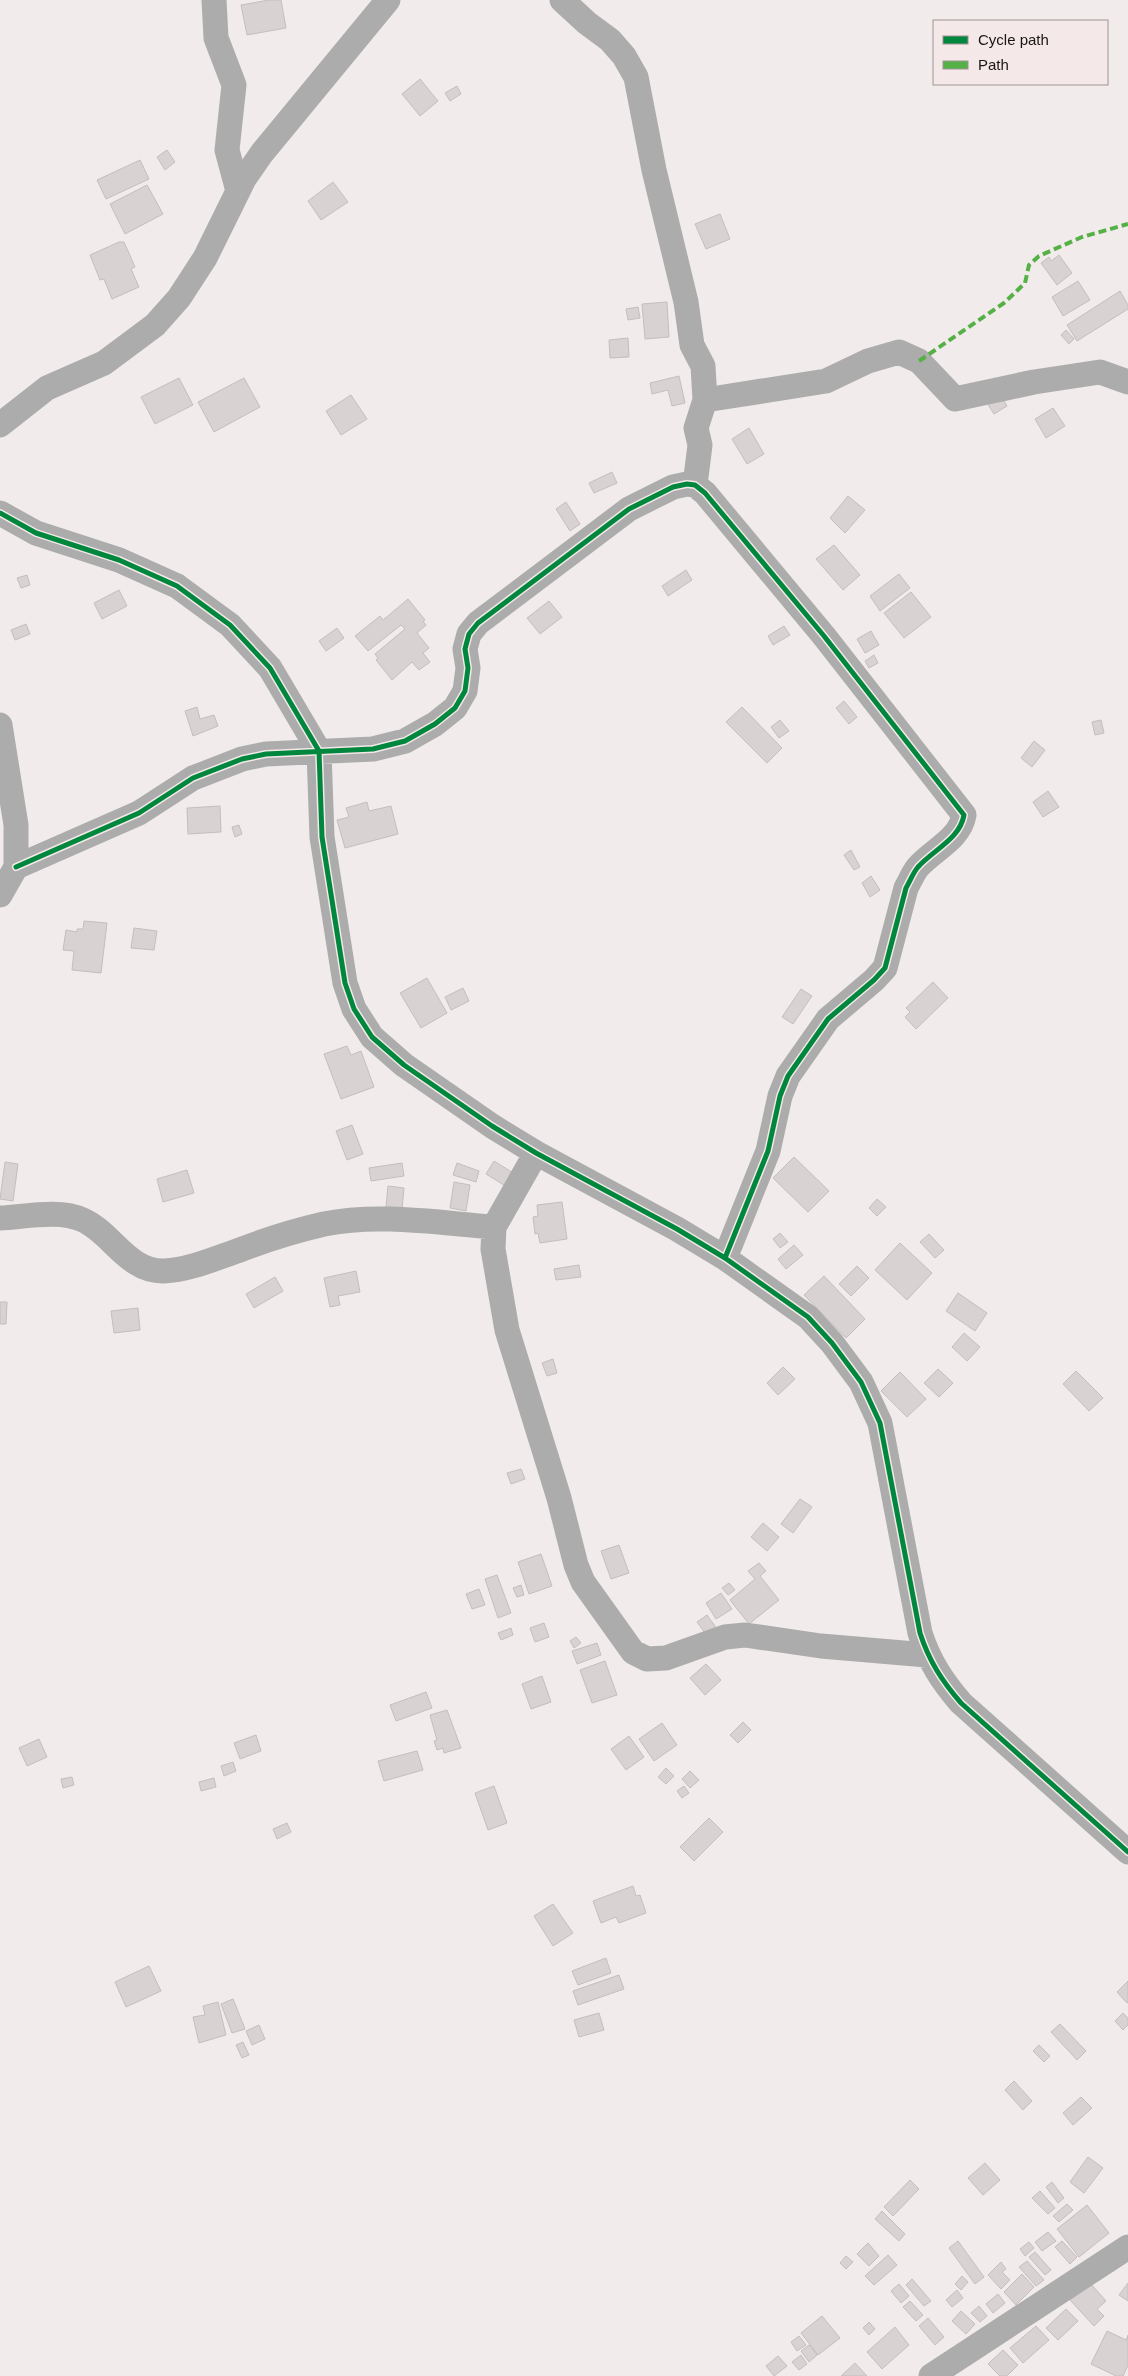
<svg xmlns="http://www.w3.org/2000/svg" width="1128" height="2376" font-family="Arial,sans-serif">
<style>
.building{fill:#d8d2d2;stroke:#c4bebf}
.lines{fill:none;stroke-linecap:round;stroke-linejoin:round}
.minor{stroke:#acacac;stroke-width:25}
.quiet{stroke:#55b145;stroke-width:4;stroke-dasharray:8 4;stroke-linecap:butt}
.cycleway-casing{stroke:#f5e8e8;stroke-width:8}
.cycleway{stroke:#00873e;stroke-width:5}
</style>
<rect width="100%" height="100%" fill="#f2ebeb"/>
<path class="building" d="M269 0H281L286 28 247 35 241 5Z
M420 79 438 101 420 116 402 94Z
M457 86 461 94 450 101 445 93Z
M167 150 175 162 165 170 157 157Z
M140 160 149 179 106 199 97 180Z
M333 182 348 202 321 220 308 201Z
M147 185 163 214 125 234 110 204Z
M720 214 730 239 706 249 695 224Z
M119 242H124L135 267 131 269 139 287 112 299 104 279 100 280 90 255Z
M1059 255 1072 273 1057 285 1041 263 1049 257 1051 261Z
M1078 281 1090 300 1063 316 1052 297Z
M1120 291 1128 305V309L1077 341 1067 325Z
M667 302 669 337 645 339 642 304Z
M638 307 640 318 628 320 626 309Z
M1066 330 1074 339 1069 344 1061 335Z
M628 338 629 357 610 358 609 340Z
M679 376 685 403 672 406 668 390 652 394 650 383Z
M179 378 193 405 155 424 141 397Z
M244 378 260 407 214 432 198 402Z
M351 395 367 419 341 435 326 411Z
M1001 395 1007 406 994 414 987 403Z
M1053 408 1065 426 1046 438 1035 419Z
M749 428 764 454 747 464 732 439Z
M612 472 617 483 594 493 589 483Z
M848 496 865 510 845 533 830 518Z
M566 502 580 524 570 531 556 509Z
M834 545 860 575 843 590 816 559Z
M686 570 692 580 668 596 662 586Z
M899 574 910 588 880 611 870 596Z
M27 575 30 585 21 588 17 578Z
M119 590 127 606 102 619 94 603Z
M911 592 931 617 904 638 884 613Z
M408 599 425 620 423 621 426 625 417 633 429 648 423 653 430 662 419 670 412 662 392 680 376 660 378 658 375 654 405 629 401 625 368 651 355 636 380 616 383 620Z
M549 601 562 617 540 634 527 618Z
M26 624 30 634 15 640 11 630Z
M784 626 790 635 773 645 768 636Z
M337 628 344 638 326 651 319 641Z
M871 631 879 645 865 653 857 639Z
M874 655 878 663 869 668 865 661Z
M844 701 857 717 849 724 836 708Z
M197 707 200 719 214 715 218 726 193 736 185 711Z
M742 707 782 748 767 763 726 722Z
M780 720 789 731 779 738 771 727Z
M1101 720 1104 733 1095 735 1092 722Z
M1034 741 1045 750 1032 767 1021 758Z
M1048 791 1059 807 1043 817 1033 802Z
M367 802 369 811 391 806 398 834 345 848 337 820 349 817 346 808Z
M220 806 221 832 188 834 187 808Z
M239 825 242 834 235 837 232 827Z
M851 850 860 867 854 870 844 855Z
M871 876 880 890 870 897 862 883Z
M84 921 107 923 101 973 72 970 74 951 63 950 66 930 77 932V929H83Z
M134 928 157 931 154 950 131 948Z
M427 978 447 1013 421 1028 400 993Z
M933 982 948 998 916 1029 905 1017 910 1012 906 1008Z
M463 988 469 1001 451 1010 445 997Z
M801 989 812 996 793 1024 782 1017Z
M347 1046 351 1055 361 1051 374 1087 341 1099 324 1054Z
M352 1125 363 1154 347 1160 336 1131Z
M794 1157 829 1191 808 1212 773 1178Z
M494 1161 515 1174 507 1187 486 1174Z
M5 1162 18 1164 13 1201 0 1199Z
M402 1163 404 1176 371 1181 369 1168Z
M457 1163 479 1171 476 1182 453 1175Z
M187 1170 194 1193 163 1202 157 1179Z
M454 1182 470 1185 466 1211 450 1208Z
M388 1186 404 1188 402 1209 386 1207Z
M877 1199 886 1207 877 1216 869 1208Z
M562 1202 567 1239 540 1243 538 1233 535 1234 533 1217 538 1216 537 1205Z
M780 1233 788 1242 780 1248 773 1239Z
M929 1234 944 1250 935 1258 920 1242Z
M900 1243 932 1273 907 1300 875 1270Z
M794 1245 803 1255 786 1269 778 1259Z
M579 1265 581 1277 556 1280 554 1269Z
M857 1266 869 1278 851 1296 839 1284Z
M356 1271 360 1292 338 1296 340 1305 330 1307 324 1278Z
M824 1276 865 1319 846 1338 804 1295Z
M275 1277 283 1291 254 1308 246 1294Z
M958 1293 987 1313 975 1331 946 1311Z
M0 1302H7L6 1324H0Z
M138 1308 140 1330 114 1333 111 1311Z
M964 1333 980 1347 967 1361 952 1347Z
M553 1359 557 1373 547 1376 542 1363Z
M783 1367 795 1379 778 1395 767 1383Z
M938 1369 953 1383 939 1397 924 1383Z
M1076 1371 1103 1398 1089 1411 1063 1384Z
M900 1372 926 1399 907 1417 881 1391Z
M521 1469 525 1479 511 1484 507 1473Z
M800 1499 812 1507 793 1533 781 1524Z
M763 1523 779 1537 767 1551 751 1537Z
M619 1545 629 1573 611 1579 601 1551Z
M541 1554 552 1586 529 1594 518 1562Z
M759 1563 766 1571 760 1576 779 1600 749 1624 730 1600 755 1579 748 1571Z
M497 1575 511 1613 498 1618 485 1579Z
M729 1583 735 1590 728 1595 722 1588Z
M521 1585 524 1595 517 1597 513 1588Z
M479 1589 485 1605 472 1609 466 1594Z
M721 1593 732 1609 716 1619 706 1603Z
M707 1615 720 1633 710 1640 697 1622Z
M544 1623 549 1637 535 1642 530 1628Z
M511 1628 513 1635 501 1640 498 1633Z
M576 1637 581 1643 574 1648 570 1641Z
M597 1643 601 1655 577 1664 572 1651Z
M605 1661 617 1695 592 1703 580 1670Z
M706 1664 721 1680 705 1695 690 1678Z
M542 1676 551 1702 531 1709 522 1684Z
M426 1692 432 1708 396 1721 390 1705Z
M447 1710 461 1748 444 1753 443 1748 437 1750 434 1741 437 1740 430 1715Z
M743 1722 751 1730 738 1743 730 1735Z
M662 1723 677 1745 654 1761 639 1739Z
M256 1735 261 1751 240 1759 234 1743Z
M629 1736 644 1757 626 1770 611 1749Z
M39 1739 47 1757 27 1766 19 1748Z
M417 1751 423 1770 384 1781 378 1761Z
M233 1762 236 1771 224 1776 221 1766Z
M666 1768 674 1776 666 1784 658 1777Z
M690 1771 699 1780 690 1788 682 1779Z
M72 1777 74 1785 63 1788 61 1779Z
M214 1778 216 1787 201 1791 199 1782Z
M494 1786 507 1823 488 1830 475 1793Z
M684 1786 689 1793 682 1798 677 1791Z
M709 1818 723 1832 694 1861 680 1847Z
M287 1823 291 1832 277 1839 273 1829Z
M633 1886 636 1896 640 1895 646 1913 619 1923 616 1917 601 1923 593 1901Z
M553 1904 573 1933 553 1946 534 1916Z
M606 1958 611 1973 578 1985 572 1971Z
M149 1966 161 1991 126 2007 115 1982Z
M619 1975 624 1989 578 2005 573 1991Z
M1128 1981V2002L1127 2003 1117 1992Z
M233 1999 245 2029 232 2033 221 2004Z
M218 2002 226 2035 199 2043 193 2017 205 2015 203 2006Z
M599 2013 604 2030 579 2037 574 2020Z
M1123 2013 1128 2018V2025L1123 2030 1115 2021Z
M1060 2024 1086 2051 1077 2060 1051 2032Z
M259 2025 265 2039 252 2045 246 2031Z
M243 2042 249 2055 242 2058 236 2045Z
M1039 2045 1050 2056 1044 2062 1033 2051Z
M1014 2081 1032 2101 1023 2110 1005 2090Z
M1081 2097 1092 2108 1073 2125 1063 2113Z
M1088 2157 1103 2168 1084 2193 1070 2182Z
M985 2163 1000 2180 983 2195 968 2178Z
M910 2180 919 2189 893 2216 884 2207Z
M1052 2182 1064 2198 1058 2203 1046 2187Z
M1040 2191 1055 2208 1048 2214 1032 2198Z
M1067 2204 1073 2210 1059 2222 1053 2216Z
M1087 2205 1109 2233 1079 2257 1057 2229Z
M882 2211 905 2234 899 2241 875 2219Z
M1048 2232 1056 2241 1042 2251 1035 2242Z
M958 2241 984 2277 975 2284 949 2248Z
M1062 2241 1077 2257 1070 2264 1055 2247Z
M1029 2242 1034 2248 1025 2256 1020 2249Z
M868 2243 879 2256 869 2266 857 2254Z
M1035 2252 1051 2270 1045 2275 1029 2257Z
M888 2255 897 2265 874 2285 865 2276Z
M846 2256 853 2262 846 2269 840 2263Z
M1027 2261 1044 2280 1036 2286 1019 2267Z
M1001 2262 1006 2269 1002 2272 1010 2280 1001 2289 988 2275Z
M1022 2274 1034 2287 1016 2305 1004 2292Z
M962 2276 968 2282 961 2290 955 2284Z
M912 2279 931 2301 924 2306 906 2285Z
M1128 2283V2301L1119 2295Z
M899 2284 909 2296 901 2303 891 2291Z
M1091 2284 1106 2301 1097 2309 1104 2316 1094 2326 1070 2300Z
M957 2290 963 2298 952 2307 946 2300Z
M998 2294 1005 2303 993 2313 986 2304Z
M910 2301 923 2315 916 2321 903 2307Z
M979 2306 987 2316 980 2322 971 2313Z
M1066 2309 1078 2321 1058 2340 1046 2328Z
M961 2311 975 2324 966 2334 952 2321Z
M822 2316 840 2338 818 2355 801 2333Z
M928 2318 944 2337 935 2345 919 2326Z
M869 2322 875 2329 869 2335 863 2328Z
M1036 2326 1049 2340 1023 2363 1010 2348Z
M895 2327 909 2345 882 2369 867 2352Z
M1107 2331 1126 2340 1128 2335V2365L1123 2376H1116L1091 2364Z
M799 2336 806 2345 797 2351 791 2342Z
M809 2345 817 2355 809 2362 801 2351Z
M1003 2350 1018 2365 1007 2376H1000L988 2364Z
M801 2355 807 2364 799 2370 792 2362Z
M778 2356 787 2366 774 2376 766 2366Z
M855 2363 867 2376H841Z"/>
<g class="lines">
<path class="minor" d="M214 0 216 38 234 85 227 150 238 191
M562 0 587 23 610 40 624 56 636 77 654 170 686 302 692 345 703 366 705 400 696 428 700 445 695 485
M705 400 826 381 868 361 899 352 919 361 955 399 1034 382 1100 372 1128 382
M0 425 47 388 104 363 155 325 179 298 205 258 244 179 262 153 388 0
M0 513 36 533 119 560 177 586 230 625 270 668 319 751 322 837 345 983 354 1009 372 1037 404 1065 492 1126 536 1153 677 1229 725 1258 808 1317 832 1343 861 1382 880 1423 920 1633C929 1661 942 1681 961 1703L1128 1852
M0 725 16 825V867L0 895
M16 867 139 813 193 778 242 759 266 754 373 749 405 741 435 724 455 708 465 691 468 668 465 649 469 634 478 623 629 509 673 487 687 484 695 485 705 493 824 636 964 815C960 839 933 850 918 867 913 873 910 881 906 888L885 968 874 980 828 1019 788 1076 780 1096 768 1151 725 1258
M536 1153 494 1227 493 1249 507 1330 559 1498 576 1565 583 1582 633 1652 647 1659 666 1658 725 1637 745 1635 821 1646 927 1655
M0 1218C25 1217 59 1209 83 1220 112 1233 128 1272 164 1271 188 1270 214 1259 237 1251 265 1240 294 1231 324 1224 379 1213 438 1223 494 1227
M931 2376 1128 2247"/>
<path class="quiet" d="M919 361 1004 303 1025 283 1029 265 1039 256 1082 237 1128 224"/>
<defs>
<path id="cycleway" d="M0 513 36 533 119 560 177 586 230 625 270 668 319 751 322 837 345 983 354 1009 372 1037 404 1065 492 1126 536 1153 677 1229 725 1258 808 1317 832 1343 861 1382 880 1423 920 1633C929 1661 942 1681 961 1703L1128 1852
M16 867 139 813 193 778 242 759 266 754 373 749 405 741 435 724 455 708 465 691 468 668 465 649 469 634 478 623 629 509 673 487 687 484 695 485 705 493 824 636 964 815C960 839 933 850 918 867 913 873 910 881 906 888L885 968 874 980 828 1019 788 1076 780 1096 768 1151 725 1258"/>
</defs>
<use href="#cycleway" class="cycleway-casing"/>
<use href="#cycleway" class="cycleway"/>
</g>
<rect x="933" y="20" width="175" height="65" fill="#f5e8e8" stroke="#9d9494"/>
<rect x="943" y="36" width="25" height="8" fill="#00873e" stroke="#9d9494"/>
<text x="978" y="45" font-size="15" fill="#1a1616">Cycle path</text>
<rect x="943" y="61" width="25" height="8" fill="#55b145" stroke="#9d9494"/>
<text x="978" y="70" font-size="15" fill="#1a1616">Path</text>
</svg>
